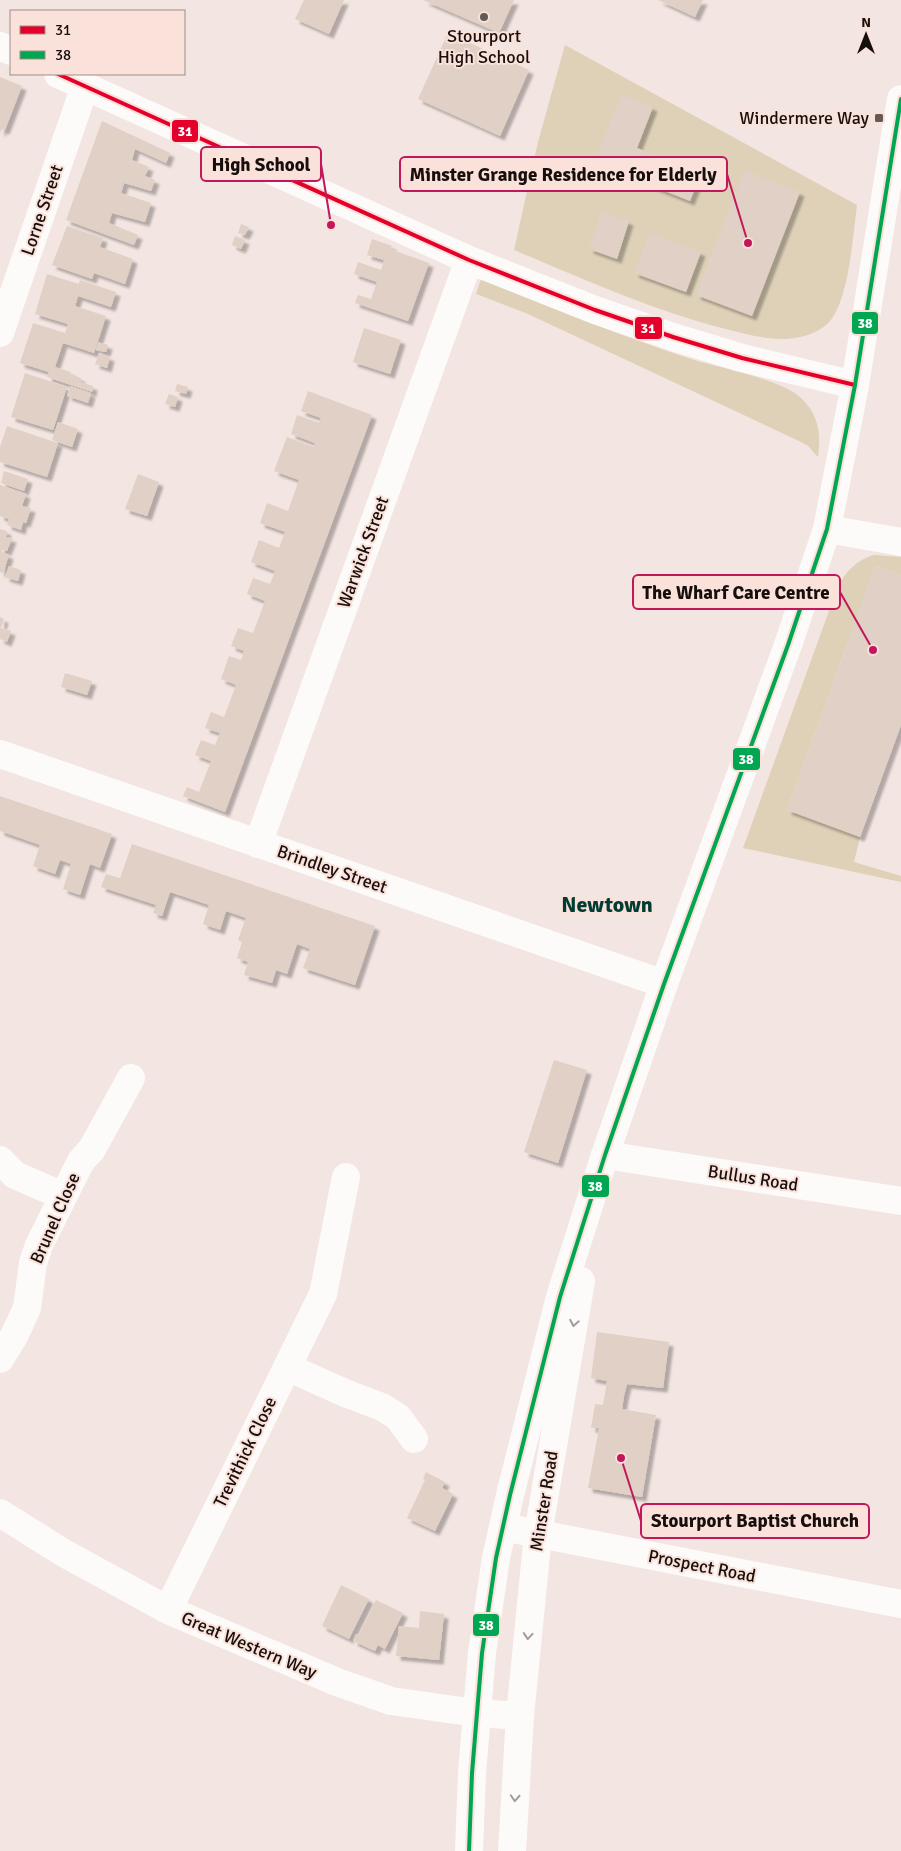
<svg xmlns="http://www.w3.org/2000/svg" width="901" height="1851" font-family="Signika,sans-serif">
<style>
.green{fill:#ded1b8}
.building{fill:#e0d0c5;filter:url(#shadow)}
.lines{fill:none;stroke-linecap:round;stroke-linejoin:round}
.minor{stroke:#fdfbfa;stroke-width:28}
.major{stroke:#fdfbfa;stroke-width:28}
.bus-1-casing{stroke:#fae1da;stroke-width:8}
.bus-2-casing{stroke:#fae1da;stroke-width:8}
.bus-1{stroke:#e4002b;stroke-width:4}
.bus-2{stroke:#00a651;stroke-width:4}
.oneway{stroke:#a19d9b}
.poi-dot{fill:#645a57;stroke:#fae1da;stroke-width:2}
.labels{text-anchor:middle;dominant-baseline:central;stroke-width:4;stroke-linejoin:round;paint-order:stroke}
.poi-label{font-size:18px;fill:#170f0d;stroke:#fae1da}
.street-label{font-size:18px;fill:#170f0d;stroke:#fae1da}
.district-label{font-size:22px;font-weight:bold;fill:#003c33;stroke:#fae1da}
.leader{fill:none;stroke:#c2185b;stroke-width:2}
.callout-dot{fill:#c2185b;stroke:#fae1da;stroke-width:2}
.callout{fill:#fae1da;stroke:#c2185b;stroke-width:2}
.callout-label{font-size:19px;text-anchor:middle;font-weight:bold;fill:#170f0d}
.line-badge{stroke:#fae1da;stroke-width:2}
.badge-label{font-size:14px;text-anchor:middle;font-weight:bold;fill:#fff}
</style>
<defs>
<filter id="shadow"><feDropShadow dx="4.5" dy="4.5" stdDeviation="1" flood-color="#0004"/></filter>
</defs>
<rect width="100%" height="100%" fill="#f3e5e1"/>
<path class="green" d="M565 45 857 205C853 235 849 299 830 321 819 334 798 339 782 339 762 339 742 333 722 328 652 310 581 278 514 250L538 142Z
M481 279C551 307 620 336 691 359 719 368 781 379 801 398 819 414 821 435 818 457L808 446 799 441 528 314 476 294Z
M874 555 901 557V575L876 566 787 810 860 837 854 862 901 876V882L743 848 838 586C847 570 857 560 874 555Z"/>
<path class="building" d="M304 0H344L329 34 295 19Z
M423 0H514L499 33Z
M658 0H703L695 17Z
M448 33 529 70 500 136 418 99Z
M0 77 22 86 5 130 2 129 0 133Z
M621 94 653 107 637 148 701 173 690 201 594 163Z
M102 121 170 153 166 163 135 149 132 160 149 167 145 176 155 180 151 191 124 183 121 193 151 203 145 222 112 213 109 223 138 235 134 245 66 220Z
M744 170 800 192 752 316 696 295Z
M601 212 629 221 617 259 589 249Z
M241 224 249 227 245 235 238 233Z
M67 226 103 238 100 247 133 259 125 284 94 273 92 279 52 265Z
M649 233 701 252 686 292 634 273Z
M235 236 245 240 241 249 232 245Z
M372 239 392 246 390 249 429 263 408 321 355 303 358 295 371 299 377 282 354 274 358 262 381 270 384 260 367 255Z
M47 274 79 284 80 280 116 292 111 307 78 296 75 306 106 316 98 341 94 353 63 343 55 367 71 372 70 374 81 378 80 382 93 386 92 392 47 377 49 372 20 363 33 323 65 333 68 324 35 314Z
M364 328 401 340 390 374 353 362Z
M98 342 108 345 106 352 96 350Z
M99 353 110 357 107 368 95 364Z
M25 373 67 387 53 430 11 417Z
M177 384 188 387 186 394 175 391Z
M70 386 91 393 88 403 67 396Z
M308 391 372 415 225 812 183 796 187 787 199 792 211 761 195 755 201 740 215 745 220 733 205 728 211 712 224 717 236 685 221 679 229 656 241 660 244 651 231 646 238 628 253 633 265 601 247 594 253 578 270 584 275 571 251 562 259 540 279 548 285 532 260 523 267 503 288 511 299 480 274 471 287 437 314 447 315 443 291 434 297 415 319 423 321 418 301 411Z
M169 394 178 397 175 407 165 404Z
M58 422 78 429 72 447 52 440Z
M7 426 58 443 47 477 0 462V447Z
M4 471 28 479 24 491 1 483Z
M138 474 159 482 147 516 125 509Z
M0 485 26 494 22 506 31 508 26 523 23 522 21 530 7 525 9 519 0 516Z
M0 529 7 531 6 537 12 538 7 551 2 550V552L9 555 3 573 0 572Z
M9 566 21 570 18 581 5 577Z
M876 566 901 575V725L860 837 787 810Z
M0 617 4 619 1 628 11 631 7 642 0 639Z
M65 673 92 681 87 695 61 687Z
M0 796 112 834 100 868 90 864 80 895 63 889 71 864 60 860 55 874 33 866 40 845 0 831Z
M132 844 375 926 355 985 303 968 310 949 297 944 287 974 276 970 272 983 244 975 248 962 237 958 242 942 238 940 246 918 226 911 220 930 203 924 209 905 170 892 162 916 153 913 156 905 101 887 106 874 120 878Z
M554 1060 587 1070 558 1163 524 1152Z
M597 1332 669 1342 663 1388 627 1384 624 1396 622 1409 656 1415 642 1497 588 1488 599 1428H591L595 1404 603 1405 607 1381 591 1378Z
M426 1472 445 1482 442 1488 453 1494 435 1531 407 1518 425 1480 423 1479Z
M341 1585 369 1599 349 1639 322 1626Z
M376 1600 403 1613 385 1649 378 1645 375 1651 353 1641 356 1634 359 1635Z
M420 1611 444 1614 439 1660 396 1656 399 1626 419 1628Z"/>
<g class="lines">
<path class="minor" d="M0 46 11 51
M58 74 469 260 595 310 673 337 742 358 855 385
M0 333 85 86
M827 529 901 542
M0 754 664 984
M258 844 469 260
M605 1155 901 1201
M0 1160 15 1175 63 1196
M0 1359 14 1336 27 1308 33 1263 39 1245 81 1161 92 1149 131 1078
M287 1367 345 1393 382 1407 398 1417 414 1439
M0 1513 62 1552 168 1610 337 1682 391 1701 476 1713 520 1716
M503 1527 901 1604
M168 1610 323 1294 346 1177"/>
<path class="major" d="M469 1851 472 1773 482 1653 496 1558 510 1495 560 1297 605 1155 664 984 788 645 827 529 855 385 901 99
M512 1851 520 1716 538 1534 581 1281"/>
<defs>
<path id="bus-1" d="M58 74 469 260 595 310 673 337 742 358 855 385"/>
<path id="bus-2" d="M469 1851 472 1773 482 1653 496 1558 510 1495 560 1297 605 1155 664 984 788 645 827 529 855 385 901 99"/>
</defs>
<use href="#bus-1" class="bus-1-casing"/>
<use href="#bus-2" class="bus-2-casing"/>
<use href="#bus-1" class="bus-1"/>
<use href="#bus-2" class="bus-2"/>
</g>
<defs><path id="oneway-chevron" d="M-2-3.5L2.5 0L-2 3.5" fill="none" stroke-width="1.6" stroke-linecap="round" stroke-linejoin="round" transform="scale(1.25)"/></defs>
<g class="oneway">
<use href="#oneway-chevron" transform="translate(574 1323) rotate(100)"/>
<use href="#oneway-chevron" transform="translate(528 1636) rotate(95)"/>
<use href="#oneway-chevron" transform="translate(515 1798) rotate(93)"/>
</g>
<g class="poi-dot">
<circle cx="484" cy="17" r="5"/>
<rect x="874" y="113" width="10" height="10" rx="2.5"/>
</g>
<g class="labels">
<g class="poi-label">
<text x="484" y="36">Stourport<tspan x="484" dy="21">High School</tspan></text>
<text x="869" y="118" text-anchor="end">Windermere Way</text>
</g>
<g class="street-label">
<text transform="translate(42 210) rotate(-71)">Lorne Street</text>
<text transform="translate(363 552) rotate(-70)">Warwick Street</text>
<text transform="translate(332 869) rotate(19)">Brindley Street</text>
<text transform="translate(753 1178) rotate(9)">Bullus Road</text>
<text transform="translate(55 1218) rotate(-66)">Brunel Close</text>
<text transform="translate(245 1452) rotate(-64)">Trevithick Close</text>
<text transform="translate(544 1501) rotate(-81)">Minster Road</text>
<text transform="translate(702 1566) rotate(11)">Prospect Road</text>
<text transform="translate(249 1645) rotate(23)">Great Western Way</text>
</g>
<g class="district-label">
<text x="607" y="904">Newtown</text>
</g>
</g>
<path class="leader" d="M331 225L321 164M748 243L727 174M873 650L840 592M621 1458L641 1521"/>
<g class="callout-dot">
<circle cx="331" cy="225" r="5"/>
<circle cx="748" cy="243" r="5"/>
<circle cx="873" cy="650" r="5"/>
<circle cx="621" cy="1458" r="5"/>
</g>
<g class="callout">
<rect x="201" y="147" width="120" height="34" rx="5"/>
<rect x="400" y="157" width="327" height="34" rx="5"/>
<rect x="633" y="575" width="207" height="34" rx="5"/>
<rect x="641" y="1504" width="228" height="34" rx="5"/>
</g>
<g class="callout-label">
<text x="261" y="171">High School</text>
<text x="563" y="181">Minster Grange Residence for Elderly</text>
<text x="736" y="599">The Wharf Care Centre</text>
<text x="755" y="1527">Stourport Baptist Church</text>
</g>
<g class="line-badge">
<rect x="171" y="119" width="28" height="24" rx="5" fill="#e4002b"/>
<rect x="851" y="311" width="28" height="24" rx="5" fill="#00a651"/>
<rect x="634" y="316" width="29" height="24" rx="5" fill="#e4002b"/>
<rect x="732" y="747" width="29" height="24" rx="5" fill="#00a651"/>
<rect x="581" y="1174" width="29" height="24" rx="5" fill="#00a651"/>
<rect x="472" y="1613" width="28" height="24" rx="5" fill="#00a651"/>
</g>
<g class="badge-label">
<text x="185" y="136">31</text>
<text x="865" y="328">38</text>
<text x="648" y="333">31</text>
<text x="746" y="764">38</text>
<text x="595" y="1191">38</text>
<text x="486" y="1630">38</text>
</g>
<rect x="10" y="10" width="175" height="65" fill="#fae1da" stroke="#9f8d88"/>
<rect x="20" y="26" width="25" height="8" fill="#e4002b" stroke="#9f8d88"/>
<text x="55" y="35" font-size="15" fill="#170f0d">31</text>
<rect x="20" y="51" width="25" height="8" fill="#00a651" stroke="#9f8d88"/>
<text x="55" y="60" font-size="15" fill="#170f0d">38</text>
<g transform="translate(866 35)" stroke="#fae1da" stroke-width="4" paint-order="stroke">
<path d="M0-4L9 19L0 12L-9 19Z" fill="#170f0d"/>
<text y="-8" font-size="14" font-weight="bold" text-anchor="middle" fill="#170f0d">N</text>
</g>
</svg>
